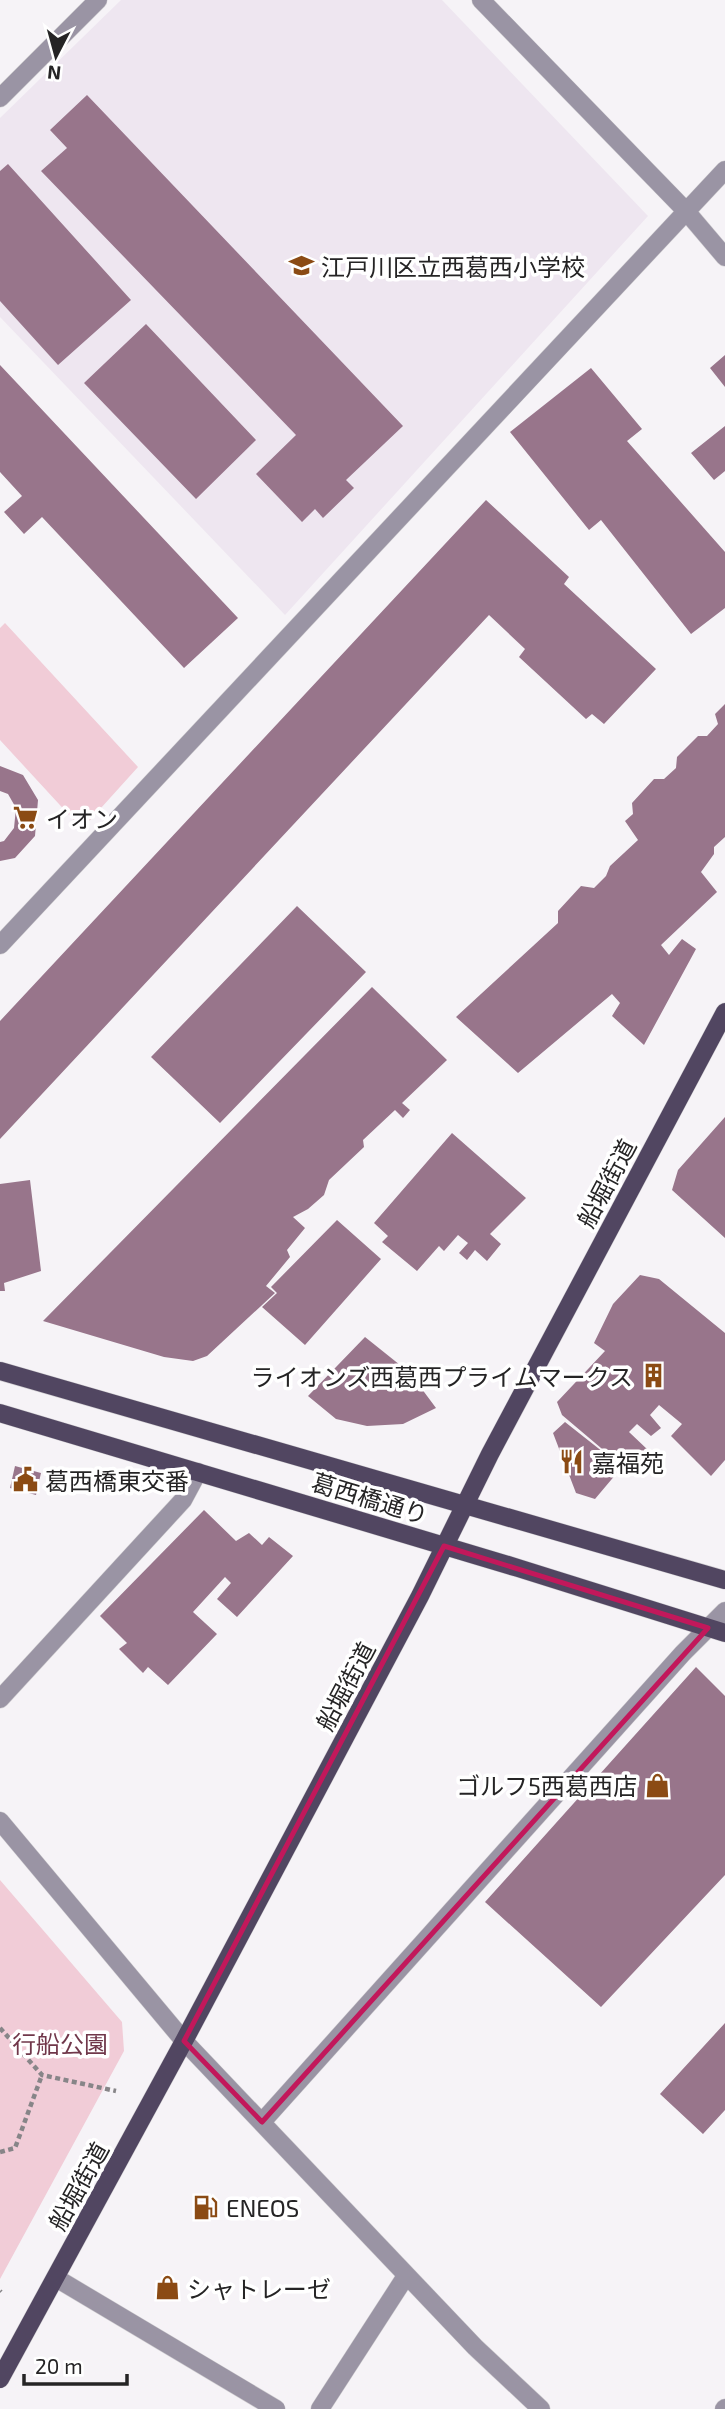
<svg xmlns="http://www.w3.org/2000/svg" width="725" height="2409" font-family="'Exo 2','Noto Sans JP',sans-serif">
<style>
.built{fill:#eee6f0}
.green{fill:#f1ccd7}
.building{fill:#98758b}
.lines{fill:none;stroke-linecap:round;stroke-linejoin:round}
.minor-casing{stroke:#d0ced1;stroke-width:19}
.major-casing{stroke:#d0ced1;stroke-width:19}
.path{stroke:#878588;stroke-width:4.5;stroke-dasharray:5 3.5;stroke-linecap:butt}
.minor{stroke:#9a94a4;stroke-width:18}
.major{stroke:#514661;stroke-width:18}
.marked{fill:none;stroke:#c2185b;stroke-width:5;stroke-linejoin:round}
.labels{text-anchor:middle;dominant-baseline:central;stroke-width:7;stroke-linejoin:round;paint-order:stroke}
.poi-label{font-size:24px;fill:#252425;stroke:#fff;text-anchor:start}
.street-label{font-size:24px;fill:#252425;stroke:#fff}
.park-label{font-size:24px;fill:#70374a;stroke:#fff}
</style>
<rect width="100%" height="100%" fill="#f6f3f7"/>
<path class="built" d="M121 0H442L648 216 285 615 0 317V118Z"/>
<path class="green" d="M5 623 138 767 82 829 0 740V628Z
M0 1880 122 2022 124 2051 0 2279Z"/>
<path class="building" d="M87 95 403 426 346 480 354 488 323 518 315 509 302 522 256 474 296 435 41 171 67 148 50 130Z
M8 164 131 300 58 365 0 301V171Z
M146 324 256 440 196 499 84 383Z
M725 355V387L710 368Z
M0 365 238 618 184 668 42 517 24 534 4 512 22 496 0 472Z
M591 368 642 429 627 441 725 552V608L691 634 601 520 589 530 510 432Z
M725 426V471L714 480 691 453Z
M486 500 569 577 564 584 656 669 604 724 592 714 586 719 519 657 525 649 489 615 0 1139V1021Z
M725 704V837L714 847V854L701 872 717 892 661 945 669 955 682 939 696 949 644 1045 612 1016 620 1003 612 994 518 1073 456 1017 558 923V911L581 886 594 888 606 876 610 866 638 840 625 821 633 814 632 803 654 779H664L676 768 677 757 698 736H707L718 724 715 714Z
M0 766 23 775 38 800 35 836 15 858 0 861V842L4 841 14 828 16 808 8 794 0 791Z
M297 906 366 972 220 1123 151 1057Z
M372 987 447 1060 402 1103 410 1110 403 1118 395 1110 363 1140 364 1147 329 1180 324 1195 308 1209 293 1217 305 1228 287 1250 290 1257 266 1286 275 1293 207 1356 193 1361 164 1357 43 1321Z
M725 1117V1238L672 1190 678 1170Z
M452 1133 526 1198 490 1234 501 1244 487 1261 475 1250 467 1260 459 1253 468 1243 458 1235 444 1251 439 1246 417 1271 382 1242 388 1236 374 1223Z
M30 1180 41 1271 4 1283 5 1291H0V1184Z
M337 1220 381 1259 305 1345 262 1307 277 1293 271 1287Z
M640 1275 659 1279 725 1333V1460L711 1476 671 1436 682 1424 659 1405 650 1415 661 1428 651 1436 637 1424 629 1432 648 1450 639 1463 621 1452 614 1459 562 1415 557 1402 605 1351 594 1343 613 1304Z
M365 1337 410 1373 436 1408 403 1424 367 1426 336 1419 308 1396Z
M565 1422 622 1467 595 1499 576 1493 553 1433Z
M15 1466 41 1473 36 1495 10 1488Z
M204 1510 236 1541 249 1533 262 1545 269 1537 293 1556 237 1617 217 1599 231 1583 225 1577 193 1612 217 1634 168 1685 148 1667 143 1673 119 1649 127 1643 100 1616Z
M696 1667 725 1696V1875L601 2007 485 1902Z
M725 2023V2110L703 2134 660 2094Z"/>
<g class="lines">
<defs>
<path id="minor" d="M481 0 686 211 725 257
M0 98 98 0
M0 945 725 170
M0 1699 183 1500 198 1472
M0 1821 184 2041 475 2347 541 2409
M262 2122 683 1653 725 1611
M56 2278 276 2409
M320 2409 406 2276
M724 2409 725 2408"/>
<path id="major" d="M0 1371 725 1580
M0 1413 518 1568 725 1633
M0 2379 184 2041 420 1596 490 1454 725 1012"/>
</defs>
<use href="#minor" class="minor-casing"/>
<use href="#major" class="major-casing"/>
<path class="path" d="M0 2028 42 2075 116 2091
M0 2152 15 2148 42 2075
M0 2291 1 2292"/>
<use href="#minor" class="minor"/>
<use href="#major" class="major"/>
</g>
<path class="marked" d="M444 1546 708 1628 262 2122 184 2041Z"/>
<defs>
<symbol id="school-bare" viewBox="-9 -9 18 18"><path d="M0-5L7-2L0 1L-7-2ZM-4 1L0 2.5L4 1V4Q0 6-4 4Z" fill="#8b4b14" stroke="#fff" stroke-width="2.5" paint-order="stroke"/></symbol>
<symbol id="supermarket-bare" viewBox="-9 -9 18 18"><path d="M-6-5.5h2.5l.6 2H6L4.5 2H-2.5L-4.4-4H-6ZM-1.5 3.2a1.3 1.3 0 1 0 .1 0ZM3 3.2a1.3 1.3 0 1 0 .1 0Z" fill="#8b4b14" stroke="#fff" stroke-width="2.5" paint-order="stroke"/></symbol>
<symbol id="building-bare" viewBox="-9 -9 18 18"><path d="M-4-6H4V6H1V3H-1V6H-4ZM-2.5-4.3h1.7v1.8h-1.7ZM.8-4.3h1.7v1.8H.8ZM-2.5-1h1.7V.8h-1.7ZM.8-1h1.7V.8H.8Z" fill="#8b4b14" stroke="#fff" stroke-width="2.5" paint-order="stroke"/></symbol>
<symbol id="restaurant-bare" viewBox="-9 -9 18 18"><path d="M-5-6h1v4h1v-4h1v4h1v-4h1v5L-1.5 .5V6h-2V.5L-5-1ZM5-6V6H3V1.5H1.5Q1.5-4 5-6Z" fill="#8b4b14" stroke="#fff" stroke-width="2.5" paint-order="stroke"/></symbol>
<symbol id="civic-bare" viewBox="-9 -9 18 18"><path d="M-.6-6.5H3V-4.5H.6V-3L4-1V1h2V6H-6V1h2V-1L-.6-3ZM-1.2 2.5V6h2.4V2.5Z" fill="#8b4b14" stroke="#fff" stroke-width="2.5" paint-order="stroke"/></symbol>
<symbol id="shop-bare" viewBox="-9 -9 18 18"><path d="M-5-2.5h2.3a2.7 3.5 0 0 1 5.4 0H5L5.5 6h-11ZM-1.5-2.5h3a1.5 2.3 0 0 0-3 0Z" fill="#8b4b14" stroke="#fff" stroke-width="2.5" paint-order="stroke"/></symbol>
<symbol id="fuel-bare" viewBox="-9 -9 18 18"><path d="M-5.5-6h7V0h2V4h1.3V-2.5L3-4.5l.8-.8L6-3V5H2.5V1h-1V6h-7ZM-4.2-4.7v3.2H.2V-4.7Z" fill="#8b4b14" stroke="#fff" stroke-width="2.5" paint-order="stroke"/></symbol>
</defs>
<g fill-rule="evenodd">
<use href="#school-bare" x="284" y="248" width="35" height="35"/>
<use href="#supermarket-bare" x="8" y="800" width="35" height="35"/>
<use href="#building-bare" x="636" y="1358" width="35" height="35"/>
<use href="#restaurant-bare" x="554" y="1444" width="35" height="35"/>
<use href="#civic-bare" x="8" y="1462" width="35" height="35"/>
<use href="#shop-bare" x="640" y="1768" width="35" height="35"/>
<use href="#fuel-bare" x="188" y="2190" width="35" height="35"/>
<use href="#shop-bare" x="150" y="2270" width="35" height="35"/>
</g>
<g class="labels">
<g class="poi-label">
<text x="321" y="266">江戸川区立西葛西小学校</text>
<text x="46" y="818">イオン</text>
<text x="633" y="1376" text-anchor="end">ライオンズ西葛西プライムマークス</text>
<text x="592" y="1462">嘉福苑</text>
<text x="45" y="1480">葛西橋東交番</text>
<text x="637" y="1785" text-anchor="end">ゴルフ5西葛西店</text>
<text x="226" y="2207">ENEOS</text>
<text x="187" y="2288">シャトレーゼ</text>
</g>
<g class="street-label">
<text transform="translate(606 1183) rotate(-62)">船堀街道</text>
<text transform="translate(370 1498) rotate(17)">葛西橋通り</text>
<text transform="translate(345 1686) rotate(-62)">船堀街道</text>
<text transform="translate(78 2186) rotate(-61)">船堀街道</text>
</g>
<g class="park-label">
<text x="60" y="2043">行船公園</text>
</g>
</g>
<g transform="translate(56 56) rotate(186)" stroke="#ffffff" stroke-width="5" paint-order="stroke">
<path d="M0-5L12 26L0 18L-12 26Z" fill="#252425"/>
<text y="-10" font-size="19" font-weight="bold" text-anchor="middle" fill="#252425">N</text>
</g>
<path d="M24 2374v10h103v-10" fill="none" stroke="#252425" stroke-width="3.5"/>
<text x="35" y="2374" font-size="21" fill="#252425" stroke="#ffffff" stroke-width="5" paint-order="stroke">20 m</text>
</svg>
